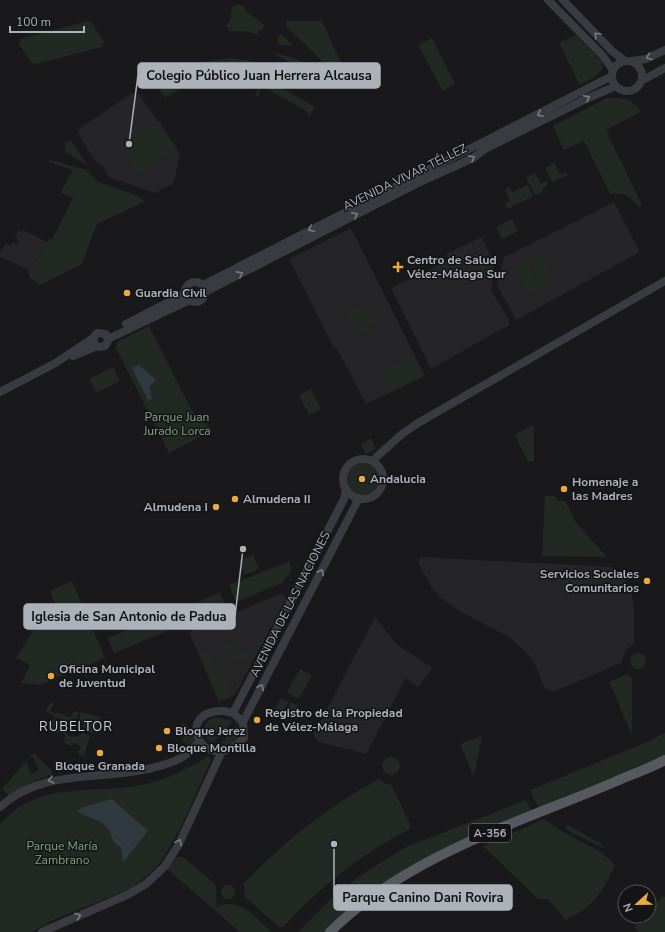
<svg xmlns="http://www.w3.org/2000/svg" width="665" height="932" font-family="'Nunito Sans',sans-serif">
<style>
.built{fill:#252528}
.green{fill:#212922}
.water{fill:#2f393f}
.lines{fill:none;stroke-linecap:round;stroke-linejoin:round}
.tertiary{stroke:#3a3b40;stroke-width:8}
.primary{stroke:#56595f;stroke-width:10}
.oneway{stroke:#797c83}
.poi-dot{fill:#eca841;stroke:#141416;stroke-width:1.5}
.labels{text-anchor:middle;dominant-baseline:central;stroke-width:3;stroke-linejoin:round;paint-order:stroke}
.shield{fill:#141416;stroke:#7e8289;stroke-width:1}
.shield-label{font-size:11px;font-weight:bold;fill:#acb1ba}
.street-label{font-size:12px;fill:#acb1ba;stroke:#141416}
.poi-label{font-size:12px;font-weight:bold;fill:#acb1ba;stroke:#141416;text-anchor:start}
.park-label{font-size:12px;fill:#84a484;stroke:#141416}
.neighbourhood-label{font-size:13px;letter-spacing:1px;fill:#cdd0d6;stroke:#141416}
.leader{fill:none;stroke:#acb1ba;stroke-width:1.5}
.callout-dot{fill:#acb1ba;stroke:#141416;stroke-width:1.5}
.callout{fill:#acb1ba;stroke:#acb1ba;stroke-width:1.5}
.callout-label{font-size:13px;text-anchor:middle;font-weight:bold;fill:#111}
</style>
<rect width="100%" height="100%" fill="#19191b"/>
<path class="built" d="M132 93 139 94 180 154 174 183 155 193 109 177 102 165 96 162 78 134 80 128Z
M614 202 640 252 516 320 497 285 504 257Z
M351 228 425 376 366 404 336 347 334 348 289 259Z
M18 230 21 232 23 230 47 242 49 238 52 240 29 270 0 257V252L6 244 11 246 12 243 17 245 19 241 15 238Z
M482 237 493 261 494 271 491 290 509 319V325L431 369 391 288 449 260 446 254Z
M421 557 612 567 622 576 630 588 634 607V644L625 651 621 663 553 692 544 687 536 667 528 654 509 637 461 612 442 599 432 588 418 562Z
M282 593 287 598 234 696 219 702 189 632Z
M375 617 396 644 433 668 418 687 406 678 366 754 319 742 315 739 314 734Z"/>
<path class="green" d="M238 4 244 6 246 11 264 25 263 30H259L258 35 249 32 229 31V29L226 27 230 19 232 7Z
M88 21 92 23 104 42 102 47 36 64 32 63 19 44 20 39Z
M286 21H322L345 71 336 75 286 26Z
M281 34 294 47 277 44 279 35Z
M576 35 601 61 603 68 596 76 580 85 559 43Z
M432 38 455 84 443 91 418 45Z
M272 53C299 57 310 66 329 83Z
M230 58 252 61 249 72C208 66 198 78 165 98L159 90 203 62Z
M263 77 315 107 309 117 307 115 308 112 262 86 257 97 255 96Z
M607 98C624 98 631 96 641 112L606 130 642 205 638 207C631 196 623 192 610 194L584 141 564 150 553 126Z
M159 121 177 149 139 174 121 146Z
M71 140 86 163 85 164 64 151 66 143Z
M50 160 86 170 98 182 141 197 144 202 97 224 82 264 40 285 29 277V270L52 240 73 198 61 193 72 170 49 162Z
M554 163 560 174 566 172 568 175 552 182 545 168Z
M535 173 541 184 547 181 548 185 542 189 543 192 535 195 526 177Z
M528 185 533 196 510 208H507L504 204 510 201 505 189 509 187 512 192Z
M512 219 518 231 502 239 496 227Z
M543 254 555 279 542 286 529 261Z
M527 262 540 287 526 294 514 269Z
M368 302 379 323 357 335 346 313Z
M149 326 192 411 213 430 169 453 116 348 117 342Z
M411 355 422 376 391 391 381 371Z
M113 367 120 381 96 393 89 379Z
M311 389 321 409 309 415 299 395Z
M532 425 534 428V461L528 462 515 435Z
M371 438 376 449 366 454 361 445Z
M347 479a16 16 0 1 1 32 0a16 16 0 1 1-32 0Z
M545 496H555L558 501H565L577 524 607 557 542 556Z
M253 555 259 569 244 575 240 563V560Z
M290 561 291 572 282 583 236 602 229 585Z
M72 581 85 612 69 618 68 615 61 618 50 591Z
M220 592 225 607 185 623 180 610Z
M51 602 62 626 87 615 105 658 40 685 21 683 30 665 16 658Z
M169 613 174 628 114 653 108 638Z
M228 642 250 654 244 664 223 652Z
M207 651 213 664 205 667 199 654Z
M630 661a8 8 0 1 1 16 0a8 8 0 1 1-16 0Z
M221 667 232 694 219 700 207 673Z
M300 669 312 675 299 699 287 692Z
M627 674 632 678V735L609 682Z
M281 698 288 702 281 715 274 711Z
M51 702 54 704 50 711 55 714 57 712 68 717 72 716 75 711 79 712 77 718 71 719 66 722 45 711Z
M291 702 298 706 291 719 284 715Z
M81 712 101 717 92 733 83 730V724L79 719Z
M216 717 233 721 212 744C200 735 201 721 216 717Z
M54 718 66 725V733L71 737 78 736 83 733 90 736 84 756 78 754 81 746 73 743 72 746 64 743 66 735 48 730Z
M184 723 193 731 194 739 191 747 183 741 184 733 181 725Z
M237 724 239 736C233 744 229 746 220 745Z
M665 733V755L538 808 530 790 640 745Z
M482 736 474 777 460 744Z
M34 753 52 771V774L28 784 9 796 2 789 26 761 31 774 38 771 37 763H35L33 757 28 758Z
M208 756 211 760 182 825 161 862 149 874 130 889 55 919 32 932H0V825C36 781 87 794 136 786 162 782 186 770 208 756Z
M382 766a9 9 0 1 1 18 0a9 9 0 1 1-18 0Z
M379 779 384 783 391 784 410 824V829C361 854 320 887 283 927H279L245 897 244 883C284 842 328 806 379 779Z
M526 800 532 812 443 851 324 932H298L329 901 361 875 406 847Z
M544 819 563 832 601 852 615 865C603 892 593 907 566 920L548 899H538L483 846Z
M568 825 602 844 603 848 569 831 565 827Z
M177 857H183L215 884 217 899 216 904 218 907C239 896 257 919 272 932H240L167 869Z
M221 892a7 7 0 1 1 14 0a7 7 0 1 1-14 0Z
M663 896 665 897V932H639L634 927 645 916H649V912Z"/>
<path class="water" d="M139 365 156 380 149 387 152 398 149 402 133 370V367Z
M112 799 148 831 123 862 121 847C111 844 113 834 107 827 100 819 86 818 77 811L83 807Z"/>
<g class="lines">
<path class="tertiary" d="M548 0 603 56 613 70
M563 0 612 51 625 61
M632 61 646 59 665 50
M612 76a15 15 0 1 1 30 0a15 15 0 1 1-30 0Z
M641 81 665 68
M185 292a10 10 0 1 1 20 0a10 10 0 1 1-20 0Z
M203 285 612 76
M205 292 420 182 473 158 485 149 586 99 616 86
M126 324 186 293
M108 339 190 300
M73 356 97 346
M0 392 54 364 93 338 97 333 106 334 108 341 105 346 99 347 95 345 93 338
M343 479a20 20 0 1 1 40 0a20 20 0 1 1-40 0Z
M372 461 402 434 418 423 665 281
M224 711 233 713 243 722 244 738C205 780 170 710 224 711Z
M233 713 344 499 346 489
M243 722 359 498
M0 807C43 768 100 781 152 768 163 765 174 763 184 756 189 753 194 746 199 742
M42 932 127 895 146 884 165 866 179 844 222 751"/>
<path class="primary" d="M330 932C407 856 515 824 612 783 630 775 648 769 665 760"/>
</g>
<defs><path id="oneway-chevron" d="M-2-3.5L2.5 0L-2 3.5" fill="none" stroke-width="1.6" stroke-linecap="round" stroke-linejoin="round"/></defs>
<g class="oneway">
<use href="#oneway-chevron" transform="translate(597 35) rotate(-134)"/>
<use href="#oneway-chevron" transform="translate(649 57) rotate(159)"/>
<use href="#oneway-chevron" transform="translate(587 98) rotate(-26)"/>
<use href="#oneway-chevron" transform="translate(540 114) rotate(154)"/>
<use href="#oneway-chevron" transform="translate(472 158) rotate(-30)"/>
<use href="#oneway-chevron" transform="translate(355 215) rotate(-27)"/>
<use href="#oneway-chevron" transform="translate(311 229) rotate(153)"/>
<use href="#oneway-chevron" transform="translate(240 274) rotate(-28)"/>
<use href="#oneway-chevron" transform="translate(321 572) rotate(-63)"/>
<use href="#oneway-chevron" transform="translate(261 687) rotate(-63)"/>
<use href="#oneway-chevron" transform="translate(51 780) rotate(166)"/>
<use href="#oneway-chevron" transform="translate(179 842) rotate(-63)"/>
<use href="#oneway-chevron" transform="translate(78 916) rotate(-22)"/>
</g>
<g class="poi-dot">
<path d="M396 261h4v4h4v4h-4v4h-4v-4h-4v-4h4z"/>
<circle cx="127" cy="293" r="4"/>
<circle cx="362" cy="479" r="4"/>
<circle cx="564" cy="489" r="4"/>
<circle cx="235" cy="499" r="4"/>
<circle cx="216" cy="507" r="4"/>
<circle cx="647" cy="581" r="4"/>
<circle cx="51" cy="676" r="4"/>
<circle cx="257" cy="720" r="4"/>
<circle cx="167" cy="731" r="4"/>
<circle cx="159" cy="748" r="4"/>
<circle cx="100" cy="753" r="4"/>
</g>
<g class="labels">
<rect class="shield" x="469" y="824" width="42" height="18" rx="3"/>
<g class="shield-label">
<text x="490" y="833">A-356</text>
</g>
<g class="street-label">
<text transform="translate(405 177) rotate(-26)">AVENIDA VIVAR TÉLLEZ</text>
<text transform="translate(290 604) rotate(-63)">AVENIDA DE LAS NACIONES</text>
</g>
<g class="poi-label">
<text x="407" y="260">Centro de Salud<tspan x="407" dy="14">Vélez-Málaga Sur</tspan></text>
<text x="135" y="293">Guardia Civil</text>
<text x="370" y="479">Andalucia</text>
<text x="572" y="482">Homenaje a<tspan x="572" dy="14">las Madres</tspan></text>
<text x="243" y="499">Almudena II</text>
<text x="208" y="507" text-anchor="end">Almudena I</text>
<text x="639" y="574" text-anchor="end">Servicios Sociales<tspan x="639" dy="14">Comunitarios</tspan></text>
<text x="59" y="669">Oficina Municipal<tspan x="59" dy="14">de Juventud</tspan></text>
<text x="265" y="713">Registro de la Propiedad<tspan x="265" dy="14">de Vélez-Málaga</tspan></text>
<text x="175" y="731">Bloque Jerez</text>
<text x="167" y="748">Bloque Montilla</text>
<text x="100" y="766" text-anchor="middle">Bloque Granada</text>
</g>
<g class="park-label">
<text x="177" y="417">Parque Juan<tspan x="177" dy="14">Jurado Lorca</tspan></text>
<text x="62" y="846">Parque María<tspan x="62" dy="14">Zambrano</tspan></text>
</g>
<g class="neighbourhood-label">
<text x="76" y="727">RUBELTOR</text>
</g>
</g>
<path class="leader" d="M129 144L138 75M243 549L235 616M334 844L334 897"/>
<g class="callout-dot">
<circle cx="129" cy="144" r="4"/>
<circle cx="243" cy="549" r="4"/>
<circle cx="334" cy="844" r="4"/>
</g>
<g class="callout">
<rect x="138" y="63" width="242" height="25" rx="4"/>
<rect x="24" y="604" width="211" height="25" rx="4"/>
<rect x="334" y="885" width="178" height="25" rx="4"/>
</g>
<g class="callout-label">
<text x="259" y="80">Colegio Público Juan Herrera Alcausa</text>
<text x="129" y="621">Iglesia de San Antonio de Padua</text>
<text x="423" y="902">Parque Canino Dani Rovira</text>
</g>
<g transform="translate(637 904) rotate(248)"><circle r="19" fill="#141416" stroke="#515358"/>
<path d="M0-3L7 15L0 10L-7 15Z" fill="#eca841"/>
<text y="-6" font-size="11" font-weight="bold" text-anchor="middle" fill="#acb1ba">N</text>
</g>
<path d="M10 26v6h74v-6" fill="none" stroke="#acb1ba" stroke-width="2"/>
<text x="16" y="26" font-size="12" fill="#acb1ba" stroke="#141416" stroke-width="3" paint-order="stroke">100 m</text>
</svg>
